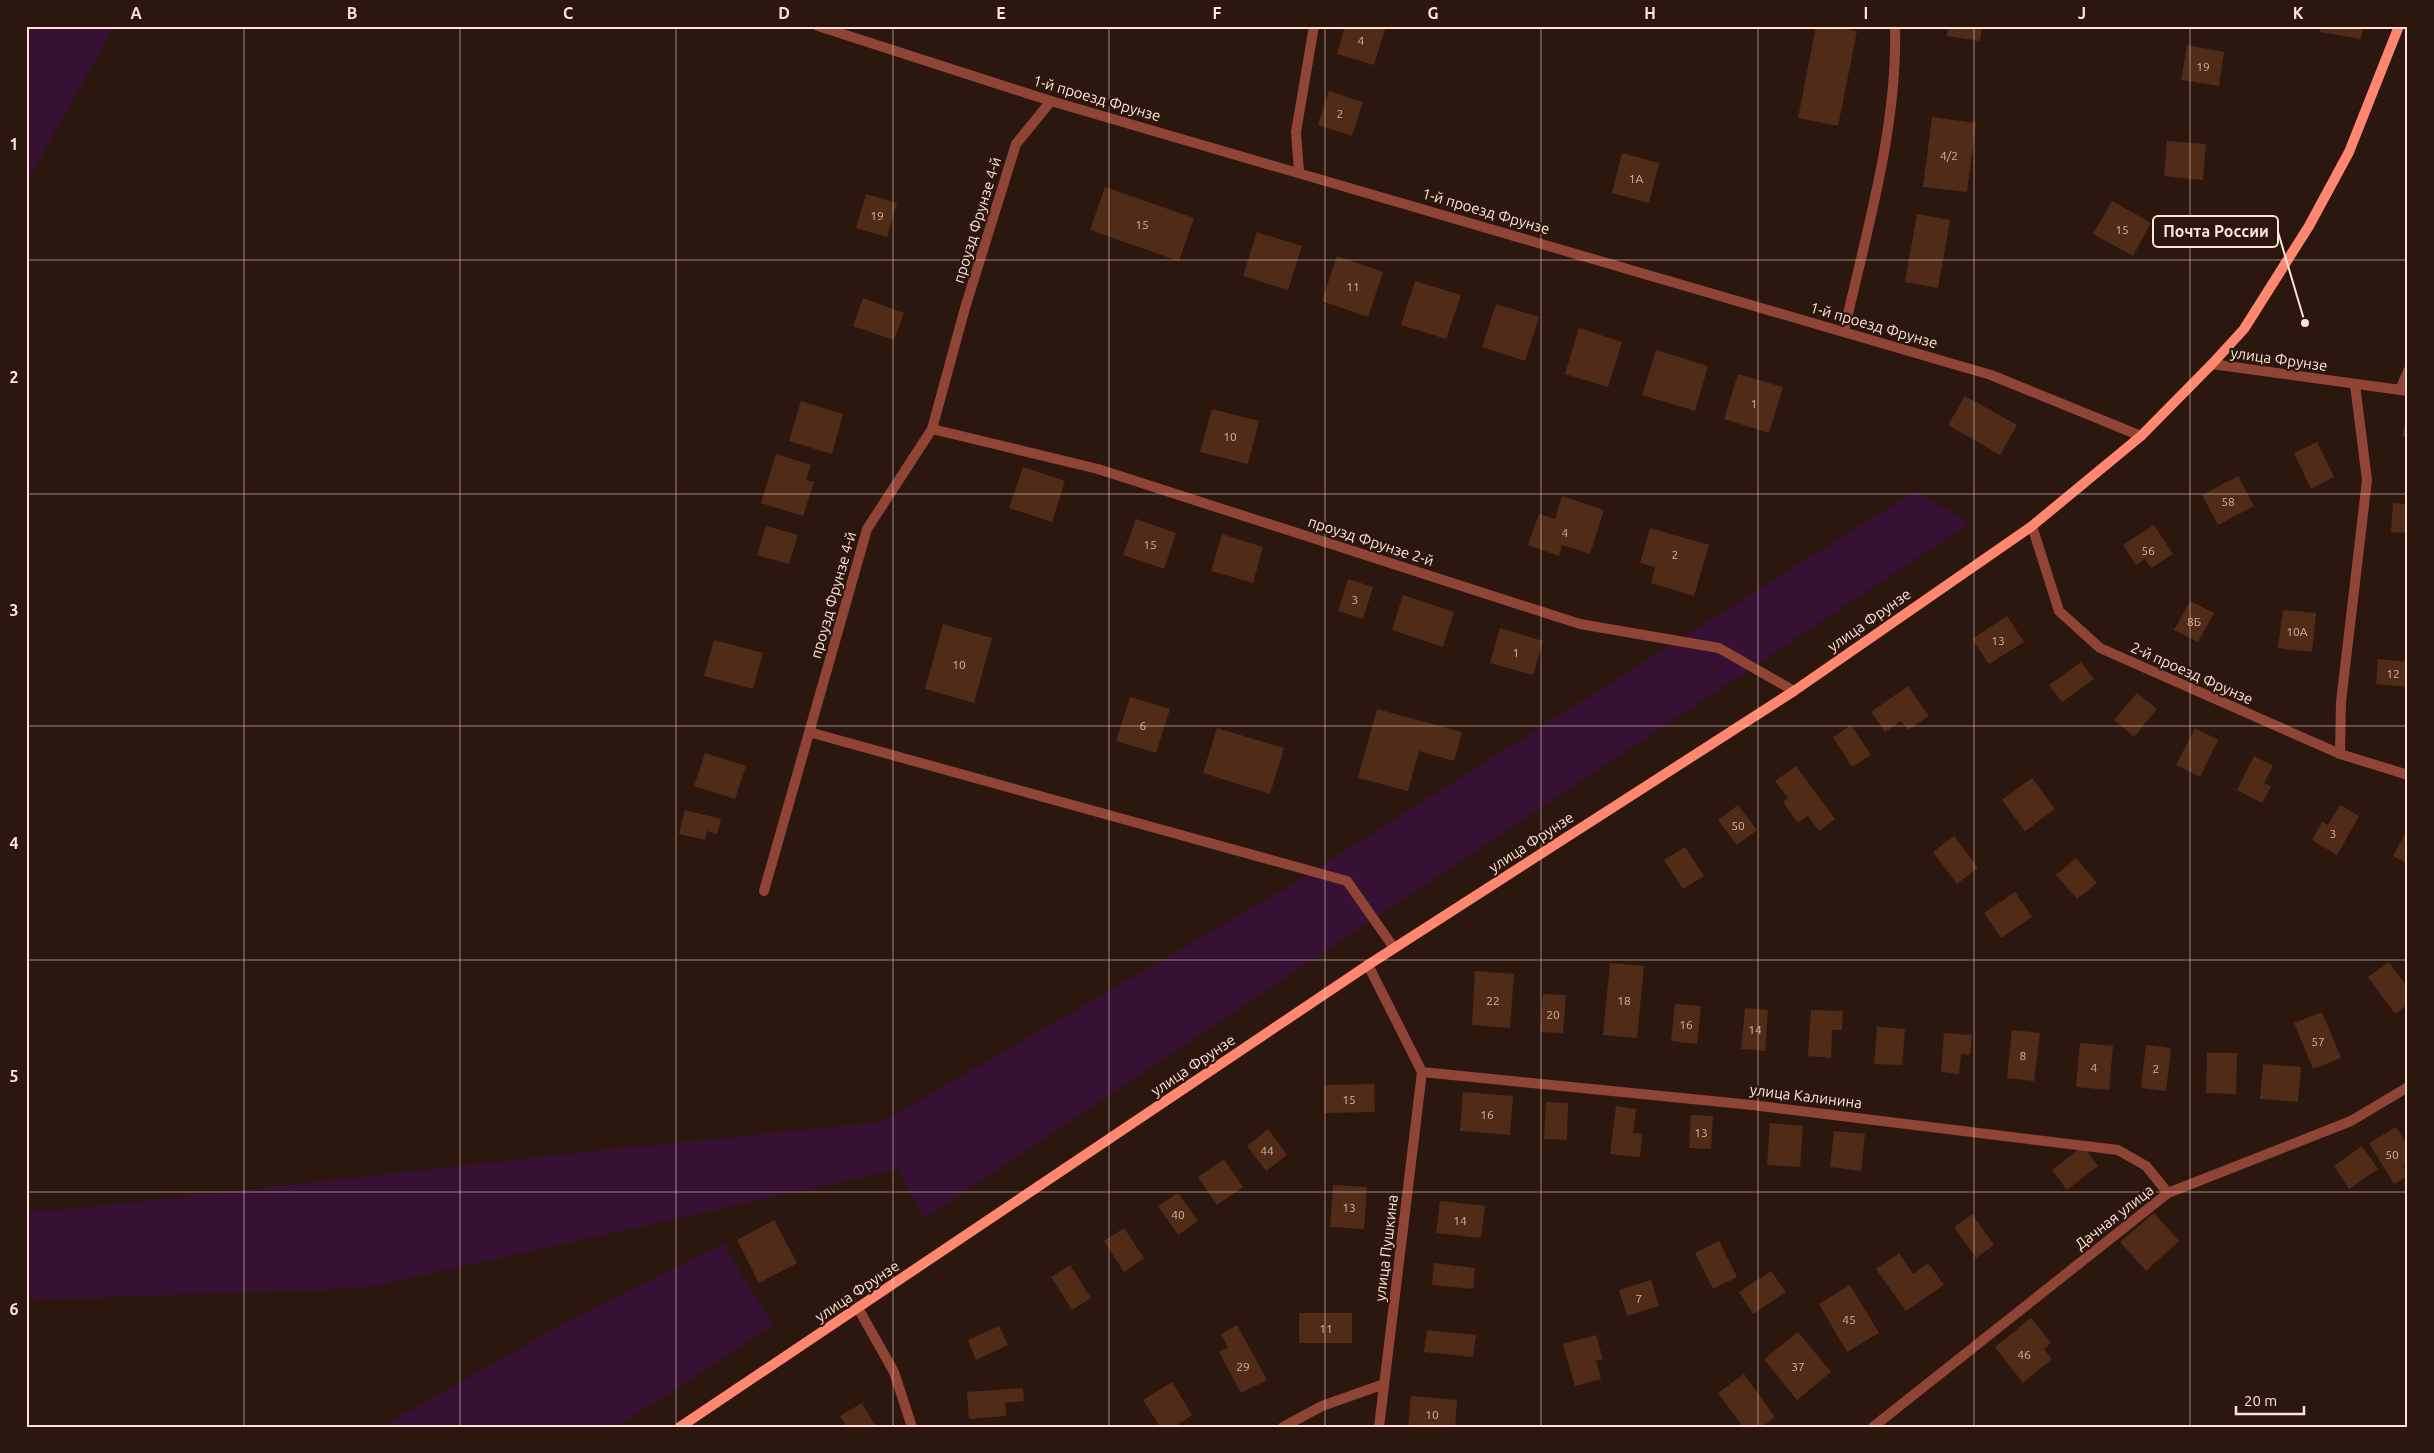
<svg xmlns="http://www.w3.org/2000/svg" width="2434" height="1453" font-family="Ubuntu,sans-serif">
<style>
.green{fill:#371133}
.building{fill:#4f2b18}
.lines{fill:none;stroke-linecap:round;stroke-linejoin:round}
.lane{stroke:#8f4435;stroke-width:10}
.street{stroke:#8f4435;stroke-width:10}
.secondary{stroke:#ff8770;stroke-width:10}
.grid{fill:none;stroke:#ffe3d9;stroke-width:1;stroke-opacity:0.55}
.labels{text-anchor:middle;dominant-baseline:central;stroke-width:4.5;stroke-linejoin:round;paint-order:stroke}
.number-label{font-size:12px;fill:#d3b5a9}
.street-label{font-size:15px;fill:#ffe3d9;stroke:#2c170e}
.leader{fill:none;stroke:#ffe3d9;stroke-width:2}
.callout-dot{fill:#ffe3d9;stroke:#2c170e;stroke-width:2}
.callout{fill:#2c170e;stroke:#ffe3d9;stroke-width:2}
.callout-label{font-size:16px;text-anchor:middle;font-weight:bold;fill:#ffe3d9}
.neatline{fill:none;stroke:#ffe3d9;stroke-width:2}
.grid-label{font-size:16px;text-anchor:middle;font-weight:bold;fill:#ffe3d9}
</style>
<rect width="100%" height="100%" fill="#2c170e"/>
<path class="green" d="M26 26H114L26 184Z
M1915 491 1970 523 924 1218 898 1169 366 1288 26 1300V1211L82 1208 624 1148 882 1122 1278 893Z
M723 1244 773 1325 617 1427H381L573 1318Z"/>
<path class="building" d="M1345 26H1386L1374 65 1337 54Z
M1816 26H1834L1857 31 1838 126 1798 118Z
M1948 26H1982L1980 41 1947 36Z
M2321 26H2363L2361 39 2320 32Z
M2187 45 2224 52 2219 86 2181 80Z
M1329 91 1363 102 1352 136 1318 125Z
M1932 117 1976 123 1967 192 1923 187Z
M2167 141 2206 144 2203 180 2164 176Z
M1622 153 1659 163 1649 203 1612 193Z
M1105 187 1194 218 1179 261 1090 230Z
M866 194 897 203 887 237 856 228Z
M2112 201 2151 223 2133 256 2093 234Z
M1917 214 1950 220 1938 288 1905 282Z
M1257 232 1302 246 1288 290 1243 276Z
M1337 256 1383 272 1368 317 1322 301Z
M1415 281 1461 295 1446 339 1401 325Z
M863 298 904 313 894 340 853 326Z
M1496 304 1539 317 1525 361 1482 347Z
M1579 328 1622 342 1608 387 1565 374Z
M1656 350 1708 366 1695 411 1642 395Z
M1738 374 1783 387 1769 433 1724 419Z
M1965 396 2017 425 2000 455 1948 425Z
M801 401 843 414 832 454 789 441Z
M1212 409 1259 421 1248 464 1200 452Z
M2408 412V438L2402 436Z
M2317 442 2334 477 2311 489 2294 453Z
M776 454 811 465 806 480 814 482 803 516 761 503Z
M1023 467 1065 481 1052 522 1009 508Z
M2238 476 2254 506 2218 525 2202 495Z
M1562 496 1604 510 1590 554 1562 545 1559 556 1528 545 1539 514 1555 519Z
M2393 503 2408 504V533L2391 532Z
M1136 519 1176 533 1164 569 1123 555Z
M2154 525 2173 554 2151 568 2145 559 2136 565 2123 545Z
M766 526 798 535 789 564 757 555Z
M1650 528 1709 545 1694 596 1651 583 1655 567 1640 563Z
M1222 534 1263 547 1253 583 1211 571Z
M1348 579 1373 587 1363 619 1338 611Z
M1403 595 1454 612 1443 647 1392 630Z
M2190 601 2214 613 2198 642 2174 630Z
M2283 610 2316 613 2312 652 2278 648Z
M2007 616 2024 642 1989 664 1972 639Z
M943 624 992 638 974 703 925 689Z
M1500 628 1543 641 1533 675 1490 663Z
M714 640 763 653 753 689 704 676Z
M2378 659 2408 662V687L2376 684Z
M2081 662 2094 679 2062 702 2049 685Z
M1908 686 1929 716 1908 730 1901 721 1885 732 1871 712Z
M2137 693 2157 709 2134 737 2114 720Z
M1130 697 1170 709 1156 753 1116 741Z
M1377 709 1462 732 1454 761 1419 751 1408 791 1358 778Z
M1851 725 1871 755 1852 767 1833 737Z
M1217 728 1284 748 1270 794 1203 773Z
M2195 728 2218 740 2200 777 2176 765Z
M705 753 746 766 735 799 694 786Z
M2254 756 2273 766 2264 783 2271 786 2262 803 2237 790Z
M1796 766 1835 819 1819 831 1808 816 1798 823 1783 802 1788 798 1775 781Z
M2032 778 2055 809 2025 831 2002 800Z
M1738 805 1757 830 1737 845 1718 820Z
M2340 805 2359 816 2337 855 2312 840 2322 822 2328 825Z
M685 810 721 819 717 834 707 831 705 840 679 834Z
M2405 834 2408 835V864L2393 856Z
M1954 836 1978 868 1957 884 1933 852Z
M1685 847 1704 876 1683 889 1664 860Z
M2076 858 2097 883 2077 899 2056 875Z
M2015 892 2032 917 2001 938 1984 913Z
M2389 962 2408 988V1004L2395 1014 2368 977Z
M1610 963 1644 966 1637 1038 1603 1035Z
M1475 971 1514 974 1510 1028 1472 1025Z
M1543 994 1566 995 1563 1033 1540 1032Z
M1675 1004 1701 1006 1697 1044 1671 1041Z
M1745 1008 1768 1010 1765 1051 1741 1049Z
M1811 1010 1843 1011 1842 1030H1832L1831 1058 1808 1056Z
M2322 1012 2341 1058 2313 1069 2294 1023Z
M1877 1027 1905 1029 1902 1065 1874 1064Z
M2012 1030 2040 1033 2034 1081 2007 1078Z
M1944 1033 1972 1035 1970 1055 1961 1054 1959 1074 1941 1072Z
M2080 1043 2113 1046 2109 1090 2076 1087Z
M2146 1045 2171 1048 2166 1091 2141 1088Z
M2207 1053H2237L2236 1094 2206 1093Z
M2263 1064 2301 1067 2298 1102 2260 1099Z
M1374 1084 1375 1112 1324 1113V1085Z
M1463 1092 1513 1096 1510 1135 1460 1131Z
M1546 1102 1568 1103 1567 1140 1544 1139Z
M1616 1106 1636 1109 1633 1133 1642 1134 1640 1157 1610 1154Z
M1691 1115 1713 1116 1711 1149 1689 1148Z
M1770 1123 1803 1126 1800 1167 1767 1165Z
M2396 1127 2408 1146V1162L2403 1165 2408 1176 2394 1184 2369 1143Z
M1268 1129 1287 1155 1266 1171 1247 1146Z
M1834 1131 1865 1134 1861 1171 1830 1167Z
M2083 1146 2098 1166 2067 1190 2052 1170Z
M2362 1146 2378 1169 2349 1189 2334 1166Z
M1224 1159 1243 1187 1217 1205 1198 1177Z
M1333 1185 1367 1187 1364 1229 1330 1227Z
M1178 1193 1198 1221 1178 1235 1158 1206Z
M1440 1201 1485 1206 1481 1238 1436 1233Z
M2154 1213 2179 1241 2146 1271 2120 1242Z
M1972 1214 1994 1245 1976 1258 1954 1227Z
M774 1220 797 1263 759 1283 737 1240Z
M1124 1228 1144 1258 1124 1272 1104 1241Z
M1719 1241 1737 1277 1713 1289 1695 1253Z
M1899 1253 1913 1274 1928 1263 1944 1285 1906 1311 1876 1269Z
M1434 1263 1475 1268 1473 1289 1432 1285Z
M1070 1265 1091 1298 1072 1310 1051 1277Z
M1771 1271 1786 1292 1753 1314 1739 1292Z
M1651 1280 1659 1306 1627 1316 1619 1290Z
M1850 1285 1879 1333 1847 1352 1819 1304Z
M1299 1313H1352V1343H1299Z
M2031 1318 2051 1343 2044 1349 2052 1359 2023 1383 1995 1347Z
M1237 1325 1267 1380 1241 1393 1219 1352 1228 1347 1221 1334Z
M999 1326 1008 1345 976 1360 968 1340Z
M1427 1330 1476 1335 1473 1357 1424 1352Z
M1798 1332 1831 1372 1797 1400 1764 1359Z
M1596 1335 1603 1359 1596 1361 1601 1379 1575 1386 1563 1344Z
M1744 1374 1775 1417 1762 1427H1743L1718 1393Z
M1172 1382 1192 1415 1174 1427H1160L1143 1400Z
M1023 1388 1024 1401 1005 1403 1006 1416 969 1419 967 1392Z
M1411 1396 1457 1400 1455 1427H1408Z
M862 1403 876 1427H847L840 1416Z"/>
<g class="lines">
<path class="lane" d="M1299 172 1296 132 1314 26
M1844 331C1866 234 1898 126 1895 26
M2400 390 2408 371
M2340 754 2341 702 2367 480 2355 385"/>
<path class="street" d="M818 26 1051 101 1991 375 2141 436
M2212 364 2408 391
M932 429 1098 469 1580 624 1719 648 1794 691
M2032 526 2059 611 2100 648 2340 754 2408 775
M809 732 1347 881 1394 948
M764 891 867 529 932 429 965 308 1016 144 1051 101
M1368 965 1422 1072
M1422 1072 1752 1105 2118 1150 2146 1166 2168 1193
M858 1308 894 1372 912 1427
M1283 1427 1322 1406 1384 1384
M1379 1427 1422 1072
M1873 1427 2168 1193 2351 1121 2408 1087"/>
<path class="secondary" d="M680 1427 1368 965 1794 691 2032 526 2141 436 2212 364 2244 329 2309 226 2349 152 2399 26"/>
</g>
<path class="grid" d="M244 26V1427M460 26V1427M676 26V1427M893 26V1427M1109 26V1427M1325 26V1427M1541 26V1427M1758 26V1427M1974 26V1427M2190 26V1427M26 260H2408M26 494H2408M26 726H2408M26 960H2408M26 1192H2408"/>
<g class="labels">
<g class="number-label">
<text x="1361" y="40">4</text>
<text x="2203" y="66">19</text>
<text x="1340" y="113">2</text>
<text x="1949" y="155">4/2</text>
<text x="1636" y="178">1А</text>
<text x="877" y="215">19</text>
<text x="1142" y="224">15</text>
<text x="2122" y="229">15</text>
<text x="1353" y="286">11</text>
<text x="1754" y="403">1</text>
<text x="1230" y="436">10</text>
<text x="2228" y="501">58</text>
<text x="1565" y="532">4</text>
<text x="1150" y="544">15</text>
<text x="2148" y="550">56</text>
<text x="1675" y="554">2</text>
<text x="1355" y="599">3</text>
<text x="2194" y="621">8Б</text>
<text x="2297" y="631">10А</text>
<text x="1998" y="640">13</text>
<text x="1516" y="652">1</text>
<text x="959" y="664">10</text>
<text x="2393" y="673">12</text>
<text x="1143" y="725">6</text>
<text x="1738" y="825">50</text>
<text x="2333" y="833">3</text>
<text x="1493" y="1000">22</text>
<text x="1624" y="1000">18</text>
<text x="1553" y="1014">20</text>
<text x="1686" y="1024">16</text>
<text x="1755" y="1029">14</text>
<text x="2318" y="1041">57</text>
<text x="2023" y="1055">8</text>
<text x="2094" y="1067">4</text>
<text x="2156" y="1068">2</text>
<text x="1349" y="1099">15</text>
<text x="1487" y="1114">16</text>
<text x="1701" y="1132">13</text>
<text x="1267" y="1150">44</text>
<text x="2392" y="1154">50</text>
<text x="1349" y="1207">13</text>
<text x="1178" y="1214">40</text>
<text x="1460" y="1220">14</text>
<text x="1639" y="1298">7</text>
<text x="1849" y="1319">45</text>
<text x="1326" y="1328">11</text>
<text x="2024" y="1354">46</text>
<text x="1243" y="1366">29</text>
<text x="1798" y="1366">37</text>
<text x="1432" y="1414">10</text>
</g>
<g class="street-label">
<text transform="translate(1097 98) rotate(16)">1-й проезд Фрунзе</text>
<text transform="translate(1486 211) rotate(16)">1-й проезд Фрунзе</text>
<text transform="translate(977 220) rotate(-73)">проузд Фрунзе 4-й</text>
<text transform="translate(1874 325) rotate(16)">1-й проезд Фрунзе</text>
<text transform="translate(2279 359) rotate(8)">улица Фрунзе</text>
<text transform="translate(1371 541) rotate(18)">проузд Фрунзе 2-й</text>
<text transform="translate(833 595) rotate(-74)">проузд Фрунзе 4-й</text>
<text transform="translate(1869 620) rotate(-35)">улица Фрунзе</text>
<text transform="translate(2192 673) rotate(24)">2-й проезд Фрунзе</text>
<text transform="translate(1531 842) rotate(-33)">улица Фрунзе</text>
<text transform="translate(1193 1065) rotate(-34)">улица Фрунзе</text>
<text transform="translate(1806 1096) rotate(7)">улица Калинина</text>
<text transform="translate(2114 1217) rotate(-38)">Дачная улица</text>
<text transform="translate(1386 1248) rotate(-83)">улица Пушкина</text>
<text transform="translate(857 1291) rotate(-34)">улица Фрунзе</text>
</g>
</g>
<path class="leader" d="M2305 323L2278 232"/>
<circle class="callout-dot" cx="2305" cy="323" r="5"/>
<rect class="callout" x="2153" y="216" width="125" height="31" rx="5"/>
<g class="callout-label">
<text x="2216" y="237">Почта России</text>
</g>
<rect width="2434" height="1453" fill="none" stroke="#2c170e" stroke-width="55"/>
<path d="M2236 1406v8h68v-8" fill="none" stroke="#ffe3d9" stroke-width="2.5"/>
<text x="2244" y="1406" font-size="15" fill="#ffe3d9" stroke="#2c170e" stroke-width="4" paint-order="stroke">20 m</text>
<rect x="28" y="28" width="2378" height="1398" class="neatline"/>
<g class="grid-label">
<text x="136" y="19">A</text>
<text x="352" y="19">B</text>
<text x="568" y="19">C</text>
<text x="784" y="19">D</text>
<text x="1001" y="19">E</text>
<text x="1217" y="19">F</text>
<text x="1433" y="19">G</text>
<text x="1650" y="19">H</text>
<text x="1866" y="19">I</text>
<text x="2082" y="19">J</text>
<text x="2298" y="19">K</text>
<text x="14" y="150">1</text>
<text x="14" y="383">2</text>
<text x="14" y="616">3</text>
<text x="14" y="849">4</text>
<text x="14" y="1082">5</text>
<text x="14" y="1315">6</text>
</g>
</svg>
